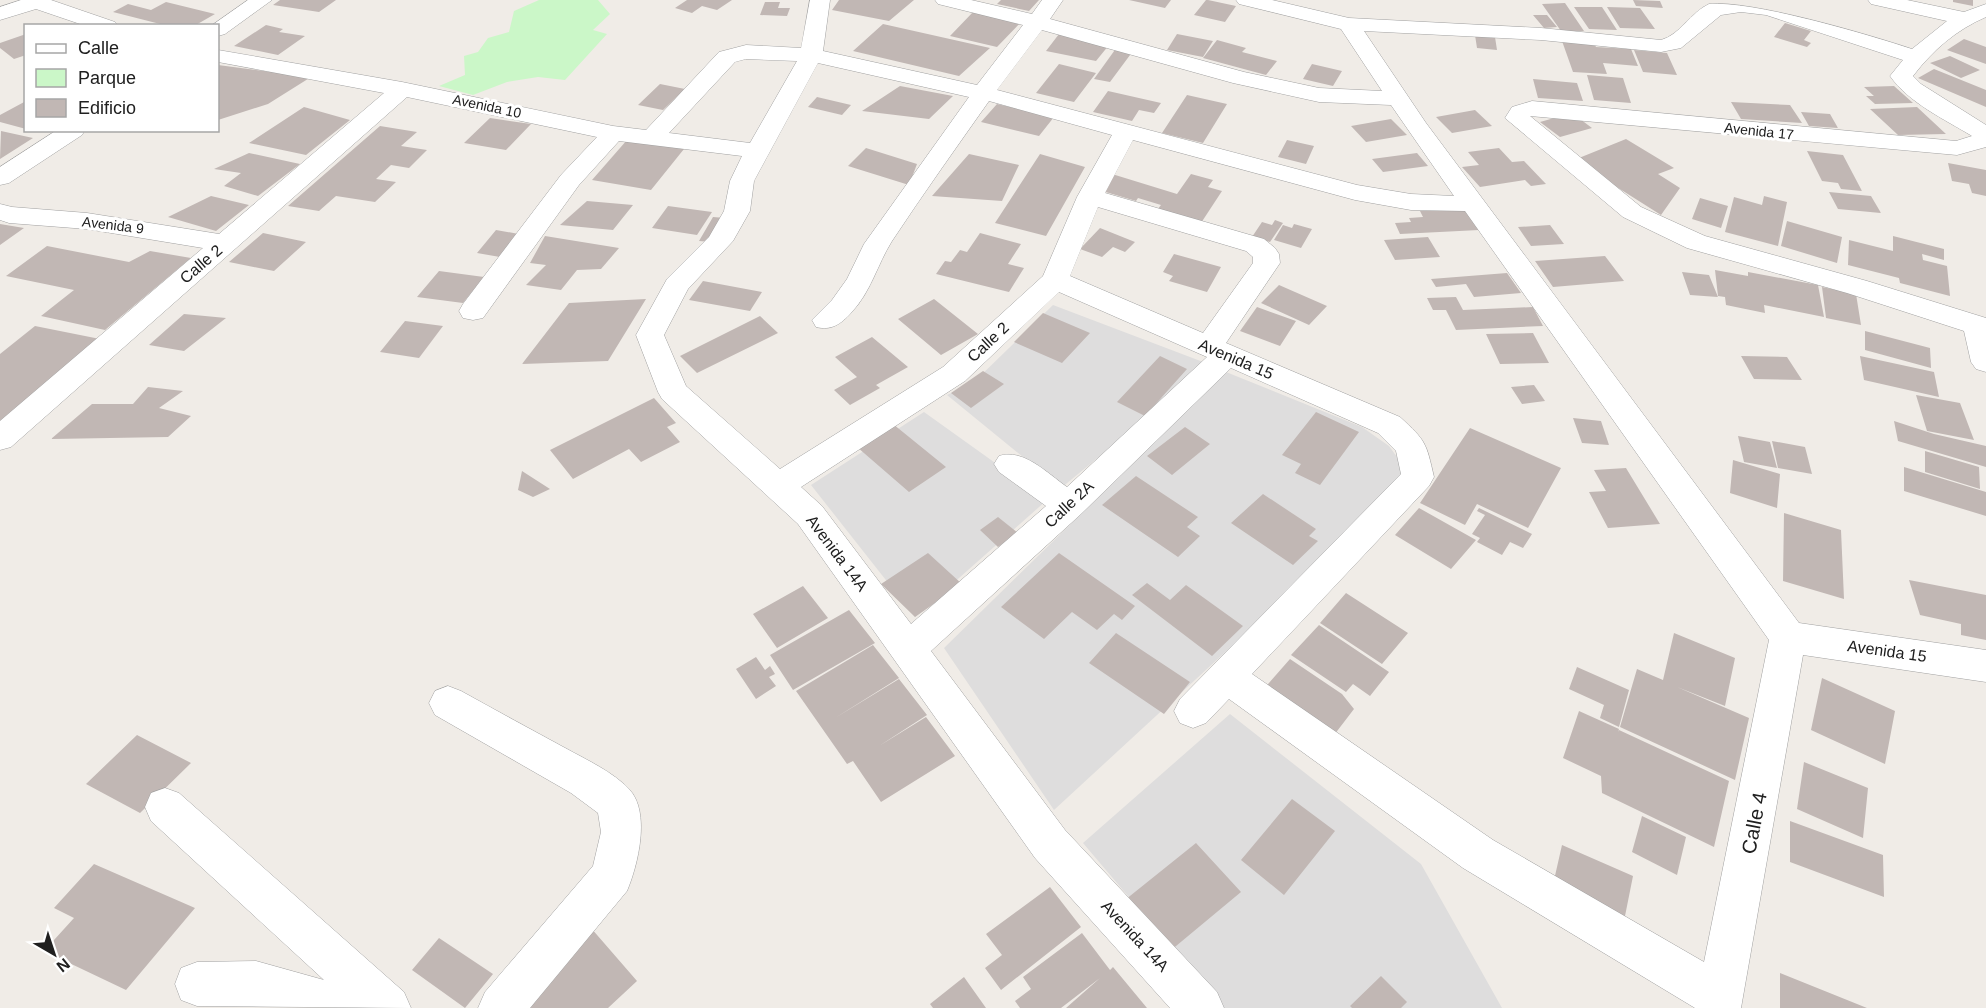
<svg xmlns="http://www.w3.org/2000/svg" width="1986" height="1008" font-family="Helvetica,sans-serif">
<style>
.residential{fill:#dedddd}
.park{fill:#cbf7c8}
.building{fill:#c1b7b4}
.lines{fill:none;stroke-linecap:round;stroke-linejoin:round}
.minor-casing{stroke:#a1a1a1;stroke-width:1}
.minor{fill:#fff;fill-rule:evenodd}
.labels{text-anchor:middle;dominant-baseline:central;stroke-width:6;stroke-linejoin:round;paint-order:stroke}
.far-street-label{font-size:14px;fill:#202020;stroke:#fff}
.street-label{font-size:16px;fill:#202020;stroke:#fff}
.near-street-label{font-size:20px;fill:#202020;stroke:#fff}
</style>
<rect width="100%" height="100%" fill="#f0ece7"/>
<path class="residential" d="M1053 305 1211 365 1061 488 947 395 973 383Z
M1226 372 1362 427 1389 446 1413 479 1054 810 944 648Z
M924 412 1047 500 915 617 811 485Z
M1230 714 1421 864 1502 1008H1223L1083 843Z"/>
<path class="park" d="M539 0H598L610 14 593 30 607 34 565 80 538 77 507 82 473 95 439 86 465 75 464 56 478 52 488 38 509 32 514 11Z"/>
<path class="building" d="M280 0H336L319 12 273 5Z
M687 0H732L717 10 702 6 692 13 675 8Z
M839 0H914L889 21 832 10Z
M1001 0H1039L1029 11 997 4Z
M1129 0H1171L1165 8Z
M1206 0H1208L1236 6 1225 22 1194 15Z
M1633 0 1660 1 1663 8 1636 6Z
M1953 0H1973V6L1953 2Z
M166 2 215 14 194 26H168L113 12 128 4 151 10Z
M765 2H780L778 8H790L787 16 760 15Z
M1565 3 1584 31H1561L1542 4Z
M1574 7H1602L1617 30 1589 29Z
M1607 7 1640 8 1655 29 1620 28Z
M974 11 1021 22 997 47 950 36Z
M1533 15H1547L1557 27 1544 28Z
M1785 23 1811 31 1804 40 1811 43 1807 47 1774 37Z
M883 24 990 48 959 76 853 51Z
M266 25 283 29 279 32 305 36 278 55 234 46Z
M26 34V55L14 59 0 48V43Z
M1059 34 1109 45 1096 61 1046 51Z
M1177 34 1213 41 1203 57 1167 50Z
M1475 35 1495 37 1497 50 1477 48Z
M1964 39 1986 47V64L1947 50Z
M1217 40 1246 48 1242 52 1277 61 1266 75 1203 58Z
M1562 41 1594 43 1596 47 1631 49 1638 66 1603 63 1607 74 1573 72Z
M1117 47 1133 51 1110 82 1094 79Z
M1634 50 1667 53 1677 75 1643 72Z
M1950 56 1980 70 1961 78 1930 63Z
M1059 64 1096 73 1074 102 1036 93Z
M1312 64 1342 71 1333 86 1303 79Z
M218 65 311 77 268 104 218 120Z
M1934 69 1986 90V107L1918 78Z
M1587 75 1623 78 1631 103 1594 100Z
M1533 79 1577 83 1583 101 1538 98Z
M660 84 685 89 663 110 638 105Z
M900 86 953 96 929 119 862 111Z
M1894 86 1913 103 1875 104 1866 96H1874L1864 87Z
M1108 91 1161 103 1154 113 1139 110 1132 121 1093 112Z
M1187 95 1227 104 1203 143 1162 133Z
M817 97 851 105 842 115 808 107Z
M26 101V129L0 122V115Z
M1731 102 1790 105 1802 123 1741 119Z
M997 104 1054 117 1039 136 981 122Z
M304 107 350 120 306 155 249 143Z
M1917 107 1946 134 1898 135 1870 109Z
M1475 110 1492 126 1452 133 1436 117Z
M1801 112 1830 114 1838 128 1809 126Z
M1572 113 1592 128 1560 137 1540 122Z
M490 118 531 124 506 150 464 143Z
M1391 119 1407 135 1366 142 1351 126Z
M380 126 417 132 401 146 427 150 409 168 391 165 376 179 396 182 375 202 336 196 319 211 288 206Z
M1 131 33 138 0 159Z
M1626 139 1674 168 1658 174 1680 188 1661 215 1574 160Z
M627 140 684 149 651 190 592 180Z
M1287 140 1314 146 1306 164 1278 157Z
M866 148 917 164 909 185 848 166Z
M1499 148 1512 162 1524 161 1546 184 1531 186 1525 180 1480 187 1462 167 1479 165 1468 152Z
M1807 151 1843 155 1862 191 1841 189 1838 183 1822 181Z
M249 153 300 164 258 196 224 186 241 173 214 169Z
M1417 153 1428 166 1383 172 1372 159Z
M969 154 1019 165 1002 201 932 196Z
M1040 154 1085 167 1046 236 995 223Z
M1948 163 1986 170V196L1972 193 1969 184 1952 181Z
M1112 174 1177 194 1191 174 1213 180 1208 187 1222 191 1201 223 1157 210 1161 205 1138 198 1136 201 1099 190Z
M1829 192 1871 196 1881 213 1838 209Z
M211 196 249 205 216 231 168 217Z
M1764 196 1787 202 1778 246 1725 232 1734 197 1762 205Z
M1700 198 1728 206 1721 228 1692 219Z
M587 201 633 205 613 230 560 225Z
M668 206 712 212 697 235 652 228Z
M1467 209 1479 230 1400 234 1395 223 1411 222 1409 218 1423 217 1420 211Z
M713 217 725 218 711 242 699 241Z
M1275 220 1283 223 1270 242 1252 237 1262 222 1272 225Z
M1787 221 1842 237 1837 263 1781 246Z
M0 224 24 228 0 245Z
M1294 224 1312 229 1301 248 1274 240 1283 225 1292 228Z
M1550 225 1564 244 1531 246 1518 227Z
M1100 228 1135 242 1125 252 1113 247 1102 257 1080 249Z
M496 230 519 234 500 257 477 253Z
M263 233 306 242 274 271 229 262Z
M980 233 1021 244 1008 264 1024 268 1009 292 936 274 945 261 951 262 960 250 967 252Z
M545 236 619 248 601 269 577 270 561 290 526 285 546 265 530 263Z
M1893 236 1944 249V260L1922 254 1923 260 1947 266 1950 296 1900 283 1899 278 1848 265 1849 240 1893 251Z
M1428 237 1440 257 1395 260 1384 240Z
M47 246 129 262 150 251 191 258 105 330 41 316 74 290 6 276Z
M1174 254 1221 267 1207 292 1169 281 1173 276 1163 272Z
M1605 256 1624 281 1553 287 1535 261Z
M1715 270 1748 276V272L1818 285 1824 317 1764 305 1765 313 1726 305 1725 297 1718 296Z
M439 271 484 277 463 303 417 297Z
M1682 272 1709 275 1718 297 1690 295Z
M1507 273 1521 293 1474 297 1466 284 1436 287 1431 279Z
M703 281 762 292 750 311 689 300Z
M1279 285 1327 306 1309 325 1261 303Z
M1822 287 1856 294 1861 325 1826 318Z
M1456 297 1463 310 1533 307 1543 326 1456 330 1446 310H1433L1427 298Z
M646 299 608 361 522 364 569 303Z
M934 299 978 334 941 355 898 319Z
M1257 307 1296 321 1280 346 1240 331Z
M1043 313 1090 333 1062 363 1014 342Z
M184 314 226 318 184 351 149 345Z
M760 316 778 333 697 373 680 356Z
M405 321 443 326 419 358 380 352Z
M35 326 100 339 0 425V354Z
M1865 331 1930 348 1931 368 1865 350Z
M1533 333 1549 363 1500 364 1486 334Z
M872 337 908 367 876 385 880 388 850 405 834 390 857 377 835 357Z
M1160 356 1187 369 1145 416 1117 402Z
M1741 356 1787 357 1802 380 1754 379Z
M1860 356 1934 372 1939 397 1864 380Z
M983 371 1004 384 971 408 951 393Z
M1534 385 1545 401 1522 404 1511 387Z
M148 387 183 391 159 408 191 416 168 437 51 439 92 404H133Z
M1916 395 1960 403 1974 440 1927 431Z
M654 398 676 423 667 427 680 442 641 462 629 449 573 479 550 450Z
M1316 412 1359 432 1320 485 1295 473 1301 464 1282 455Z
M1573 418 1601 421 1609 445 1582 443Z
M1894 421 1934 434 1986 446V467L1898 441Z
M893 424 946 467 909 492 857 447Z
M1185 427 1210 444 1172 475 1147 456Z
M1470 428 1561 468 1528 528 1477 504 1465 525 1420 503Z
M1738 436 1770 442 1777 468 1744 462Z
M1772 441 1805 447 1812 474 1778 468Z
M1925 451 1979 467 1980 489 1925 472Z
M1733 460 1780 474 1777 508 1730 493Z
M1904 467 1986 492V516L1904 491Z
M1626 468 1660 524 1608 528 1589 492 1606 491 1594 470Z
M522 471 550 489 533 497 518 490Z
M1136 476 1198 517 1187 527 1200 536 1178 557 1102 505Z
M1263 494 1316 529 1309 536 1318 541 1293 565 1231 523Z
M1419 508 1476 540 1451 569 1395 535Z
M1479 508 1532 534 1523 548 1510 542 1502 555 1477 542 1480 538 1472 534 1485 515 1477 511Z
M1784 513 1841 530 1844 599 1783 581Z
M998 517 1018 533 998 547 980 530Z
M928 553 962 584 915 617 881 584Z
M1059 553 1135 606 1122 620 1114 614 1097 630 1072 612 1044 639 1001 607Z
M1909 580 1986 595V640L1961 635V624L1920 615Z
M1147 583 1170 600 1186 585 1243 626 1212 656 1132 595Z
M803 586 828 618 777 648 753 614Z
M1346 593 1408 633 1382 664 1320 623Z
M849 610 875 643 793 690 770 655Z
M1319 625 1389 672 1370 696 1353 684 1346 692 1291 655Z
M1116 633 1190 682 1164 714 1089 663Z
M1674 633 1735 658 1725 706 1677 687 1749 718 1735 780 1620 727 1637 669 1663 680Z
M873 645 899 678 835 718 899 679 927 715 879 746 926 717 955 756 881 802 853 761 847 764 796 691Z
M756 657 765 670 770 666 775 674 769 677 776 686 756 699 736 669Z
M1290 659 1342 694 1354 709 1331 739 1262 691Z
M1577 667 1629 690 1619 727 1600 718 1604 705 1569 689Z
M1822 678 1895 711 1885 764 1811 730Z
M1579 711 1619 729 1618 732 1619 730 1729 781 1714 847 1602 793 1601 776 1563 758Z
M137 735 191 763 140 813 86 784Z
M1804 762 1868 788 1863 838 1797 809Z
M1292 799 1335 831 1284 895 1241 860Z
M1642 816 1686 837 1677 875 1632 852Z
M1790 821 1883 855 1884 897 1790 862Z
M1196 843 1241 892 1158 961 1115 908Z
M1562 845 1633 876 1624 921 1552 889Z
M94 864 195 908 126 990 44 951 74 918 54 908Z
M1050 887 1081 927 1001 990 985 968 1002 955 986 934Z
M591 928 637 981 608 1008H529Z
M1082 933 1110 970 1113 967 1147 1008H1066L1100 978 1061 1008H1020L1015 1001 1031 989 1023 977Z
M439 938 493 974 465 1008 412 970Z
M1780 973 1867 1008H1780Z
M1381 976 1407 1002 1401 1008H1352L1350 1006Z
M964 977 986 1008H933L930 1004Z"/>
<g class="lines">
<defs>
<path id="minor" d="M21 0H51L115 22 118 26H86L36 9 0 20V7Z
M248 0H272L225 34 218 36V26H211Z
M810 0H830L823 51 977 85 1023 25 938 4 935 0H971L1032 14 1042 0H1063L1050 19 1244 72 1319 88 1382 91 1341 29 1239 4 1236 0H1272L1349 18 1541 28 1661 40C1680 35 1691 12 1709 4 1751 0 1867 34 1912 49L1947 21 1871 4 1868 0H1907L1964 12 1986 4V17C1956 30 1933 50 1913 76L1921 84 1986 125V147L1957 155 1530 116 1641 207 1705 236 1867 281 1986 318V372L1976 369 1971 362 1964 331 1847 293 1687 248 1623 217 1505 118 1512 107 1532 101 1956 141 1972 136C1944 119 1909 103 1890 76L1903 60 1766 15 1741 12 1721 15 1681 48 1661 52 1541 40 1364 31 1426 123 1799 623 1986 650V682L1803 655 1741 1008H1695L1463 868 1229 699 1206 723 1193 728 1180 723 1174 711 1180 699 1401 474 1396 451 1378 433 1231 368 1081 514 931 651 1065 830 1217 992 1224 1008H1170L1035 858 798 524 662 399 658 392 636 335 667 279 709 237 724 211 730 181 742 156 619 141 579 185 483 318 473 320 463 318 459 311 463 304 561 175 597 137 407 97 11 447 0 450V421L203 248 87 229 9 223 0 220V204L12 207 87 213 219 234 384 93 218 62V50L402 82 613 126 646 130 719 52 746 45 801 48ZM1042 30 1233 83 1319 102 1391 105 1454 196 1411 194 1357 185 997 90ZM746 59 797 61 750 143 669 133 735 62ZM818 63 969 97 864 244 847 279 832 300 812 320 816 327C831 331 841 324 851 313 871 292 877 265 892 241 923 194 956 148 989 101L1112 135 1077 197 1043 276 943 367 780 469 686 386 664 335 688 289 733 241 750 211 754 181ZM1133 140 1355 200 1411 210 1465 211 1769 640 1704 962 1493 840 1252 674 1429 486 1434 477C1426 442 1426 441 1400 417L1226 343 1280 263 1279 254 1275 248 1264 239 1105 193ZM1098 207 1246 251 1253 257V263L1203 333 1070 276ZM1059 292 1207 357 1067 487C1047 473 1023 448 999 456L994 464 999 472 1046 506 911 624 822 506 801 487 965 381Z
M57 130H85L82 135 9 183 0 185V167Z
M448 686 461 691C497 711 532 730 567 749 587 760 613 772 629 789 651 812 638 865 627 891L530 1008H478L485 992 593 866 601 832 598 813 571 793 435 715 429 703 435 691Z
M165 788 179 793 404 992 411 1008 197 1006 181 1000 175 984 181 968 197 962 256 961 324 980 151 821 145 807 151 793Z"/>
</defs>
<use href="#minor" class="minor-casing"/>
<use href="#minor" class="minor"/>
</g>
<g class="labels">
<g class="far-street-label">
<text transform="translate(487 106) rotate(12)">Avenida 10</text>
<text transform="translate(1759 131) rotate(6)">Avenida 17</text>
<text transform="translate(113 225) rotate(7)">Avenida 9</text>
</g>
<g class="street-label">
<text transform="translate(201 264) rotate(-41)">Calle 2</text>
<text transform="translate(988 342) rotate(-43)">Calle 2</text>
<text transform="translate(1236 359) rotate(23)">Avenida 15</text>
<text transform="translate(1069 504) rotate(-43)">Calle 2A</text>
<text transform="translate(837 553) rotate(53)">Avenida 14A</text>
<text transform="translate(1887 651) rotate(8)">Avenida 15</text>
<text transform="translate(1135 936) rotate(47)">Avenida 14A</text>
</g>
<g class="near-street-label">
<text transform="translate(1754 823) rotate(-79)">Calle 4</text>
</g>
</g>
<rect x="24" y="24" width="195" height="108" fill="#ffffff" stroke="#a6a6a6" stroke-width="1.5"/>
<rect x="36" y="44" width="30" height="9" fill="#ffffff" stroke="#a6a6a6" stroke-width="1.5"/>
<text x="78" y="54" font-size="18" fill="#202020">Calle</text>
<rect x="36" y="69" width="30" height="18" fill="#cbf7c8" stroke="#a6a6a6" stroke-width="1.5"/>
<text x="78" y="84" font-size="18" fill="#202020">Parque</text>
<rect x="36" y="99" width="30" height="18" fill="#c1b7b4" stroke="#a6a6a6" stroke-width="1.5"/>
<text x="78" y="114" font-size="18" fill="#202020">Edificio</text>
<g transform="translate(54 954) rotate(141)" stroke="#ffffff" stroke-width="4.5" paint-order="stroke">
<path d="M0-4.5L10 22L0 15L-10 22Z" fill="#202020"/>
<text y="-9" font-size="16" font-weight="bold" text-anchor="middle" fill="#202020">N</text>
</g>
</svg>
